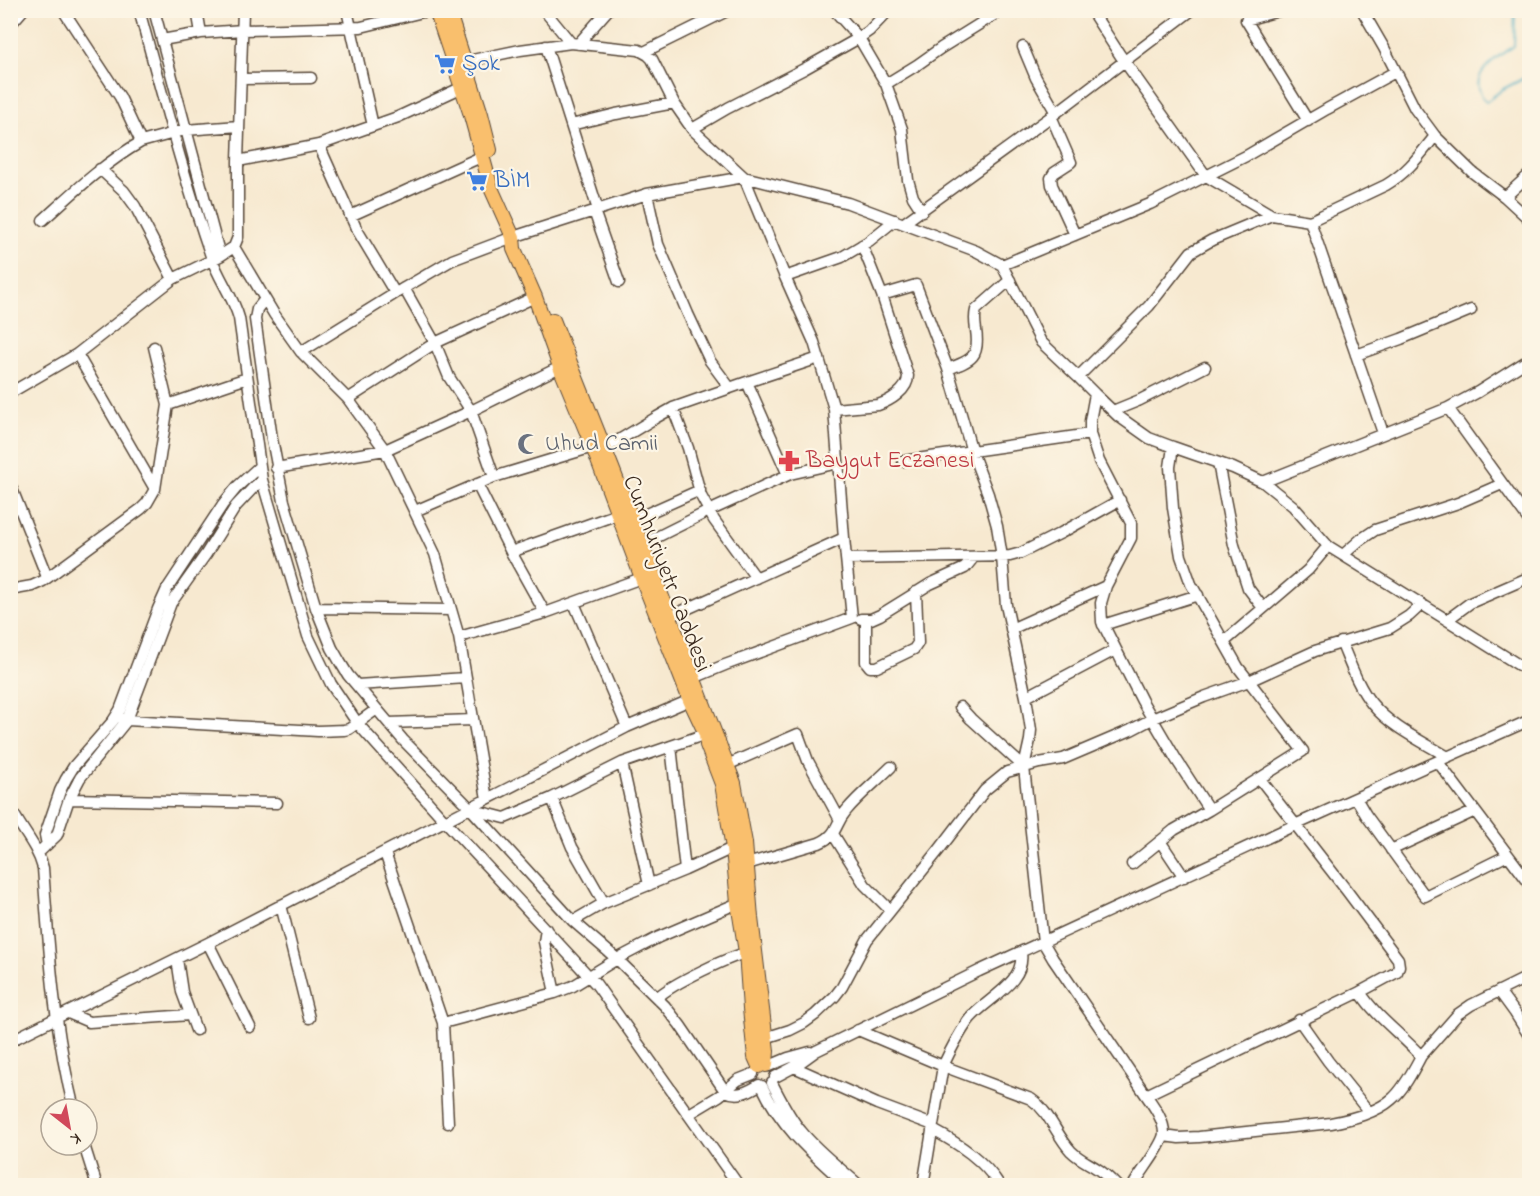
<svg xmlns="http://www.w3.org/2000/svg" width="1540" height="1196" font-family="'Indie Flower',sans-serif">
<style>
.lines{fill:none;stroke-linecap:round;stroke-linejoin:round}
.stream{stroke:#40a8c0;stroke-width:2}
.minor-casing{stroke:#574739;stroke-width:13}
.major-casing{stroke:#574739;stroke-width:16}
.minor{stroke:#fff;stroke-width:10}
.major{stroke:#f9bf6d;stroke-width:14}
.labels{text-anchor:middle;dominant-baseline:central;stroke-width:4.5;stroke-linejoin:round;paint-order:stroke}
.shop-label{font-size:24px;fill:#366cbe;stroke:#fcf5e5;text-anchor:start}
.worship-label{font-size:24px;fill:#5b616d;stroke:#fcf5e5;text-anchor:start}
.health-label{font-size:24px;fill:#be3a42;stroke:#fcf5e5;text-anchor:start}
.street-label{font-size:24px;fill:#3b2a1e;stroke:#fcf5e5}
</style>
<rect width="100%" height="100%" fill="#fcf5e5"/>
<filter id="ink" filterUnits="userSpaceOnUse"><feTurbulence type="fractalNoise" baseFrequency=".0167" numOctaves="2"/><feDisplacementMap in="SourceGraphic" scale="12" xChannelSelector="R" yChannelSelector="G"/><feConvolveMatrix kernelMatrix="1 2 1 2 8 2 1 2 1" color-interpolation-filters="sRGB"/></filter>
<filter id="wash" filterUnits="userSpaceOnUse"><feTurbulence type="fractalNoise" baseFrequency=".008" numOctaves="4" result="noise"/><feDisplacementMap in="SourceGraphic" scale="24" xChannelSelector="R" yChannelSelector="G"/><feGaussianBlur stdDeviation="1.35" result="paint"/><feColorMatrix in="noise" values="0 0 0 0 0 0 0 0 0 0 0 0 0 0 0 0 0 1.4 0 .05"/><feComposite in="paint" operator="in"/></filter>
<g filter="url(#wash)">
<rect width="100%" height="100%" fill="#f7e9d0"/>
<g class="lines">
<path class="stream" d="M1515 10 1514 46C1495 58 1464 76 1486 102L1503 89 1530 75"/>
</g>
</g>
<g filter="url(#ink)">
<g class="lines">
<defs>
<path id="minor" d="M63 10 120 97 141 142 185 130 239 126
M139 10C162 93 183 175 211 256 218 278 233 296 239 318L262 480 308 636 331 684 358 724 445 821 596 984 739 1186
M154 10 220 256
M197 10 201 33
M347 10 373 126
M544 10 571 43
M889 10 869 31 859 38 886 84 917 65 941 48 1002 10
M1091 10 1120 55 1206 176 1272 215 1310 221 1386 185C1408 172 1419 156 1435 136
M1282 10 1246 20 1308 121
M1362 10 1384 48 1415 109 1435 136 1472 172 1505 197 1530 220
M10 25 23 10
M162 40 201 33 243 30 361 27 431 10
M578 44 608 10
M546 46 598 210
M1023 47 1036 78 1056 113
M644 52 729 10
M458 63 520 50 571 43 639 50 648 55 652 59 674 103 692 129 744 177 785 277 842 257 869 241 895 220
M241 79 311 78
M886 84 902 129 908 180 913 197 922 211
M1051 116 1071 162 1054 173 1051 178 1052 185 1075 235
M571 125 616 114 674 103
M692 129 728 108 804 69 859 38 834 10
M319 145 356 228 395 293
M238 161 319 145 398 117 467 85
M100 169 124 191 135 206 173 279
M647 194 658 244 688 314 710 361 730 388
M1505 197 1530 174
M594 211 619 282
M350 216 483 156
M43 220C74 192 104 163 141 142
M1310 221 1383 433
M904 223 1056 113 1192 10
M234 247 274 314 301 352 348 399 385 450 435 554 459 637 487 799
M1002 265 1150 204 1246 156 1327 109 1395 72
M785 277 814 342 834 409 878 405C890 401 908 390 908 376L882 295 862 245
M404 288 435 343 449 377 471 411 494 477
M882 295 916 285 948 369 972 452 988 494 997 526 1002 557 1006 605 1026 697 1115 650
M265 299 257 309 255 319 272 439 284 501 316 608 332 648 340 662 348 675 403 740 470 808 573 921 617 959 665 1006 680 1025 725 1091C738 1097 748 1092 759 1085
M301 352 404 288 452 260 513 237 647 194 744 177 848 203 976 251 1002 265 1041 342 1078 377 1149 306 1191 252 1212 240 1272 215
M77 354 155 489
M1356 355 1401 339 1471 310
M948 369C972 360 980 357 976 330 975 323 974 317 976 310L1010 280
M10 393 77 354 173 279 220 256 234 247 238 237V161L243 10
M1095 394 1118 416 1149 438 1173 447
M348 399 435 343 535 297
M168 405 247 378
M673 408 688 448 701 496 714 520 756 578
M1448 408 1478 392 1530 359
M1113 411 1140 400 1205 367
M1090 434 1099 461 1131 523V538L1106 586 1101 603 1102 622 1142 701 1176 759 1209 810 1303 751 1238 667 1191 584 1181 556 1173 508 1170 467 1173 447 1233 468 1263 482 1293 506 1328 546 1308 570 1224 642
M903 461 1090 434V421L1095 394 1078 377
M1218 463 1234 545 1248 588 1263 608
M276 468 385 450 471 411 560 367
M788 475 747 382 819 358
M1263 482 1448 408 1530 522
M10 484 47 577
M477 484 511 552 545 613
M415 511 494 477 593 447 604 449 657 417 673 408 747 382
M626 523 700 490
M641 545 709 511 790 474 838 463
M1328 546 1447 620 1470 603 1530 577
M511 552 618 514
M1343 555 1360 540 1375 530 1458 503 1502 484
M846 559 1010 556 1021 553 1061 533 1120 500
M10 590 32 586 43 581 141 509 147 503 155 489 168 405 154 347
M574 603 627 727
M316 608 451 610
M669 617 844 538
M861 619H871L880 615 930 584 965 568 974 557
M866 620V662L870 667H877L910 651 914 649 918 643 916 592
M1447 620 1530 672
M1103 625 1198 595
M1011 629 1106 586
M459 637 545 613 647 576
M1341 642C1350 663 1358 687 1372 704 1392 728 1422 741 1448 757
M686 681 725 665 852 618 844 538 834 409
M357 685 466 678
M1026 697 1031 730 1030 740 1024 767 1043 942 1053 959 1146 1095C1153 1105 1164 1120 1164 1133 1164 1144 1139 1174 1133 1186
M960 707 971 719 1024 767
M121 718 127 720 318 731 344 730 349 729 377 709
M389 723 473 720
M671 746 685 870
M1438 762 1530 884
M622 763 649 885
M720 768 798 734 808 761 840 820
M1260 779 1347 891 1398 959 1399 966 1397 972 1360 992
M552 798 572 847 604 903
M1356 798 1366 815 1425 896 1508 855
M69 799 277 803
M10 807C20 828 37 845 43 868 49 949 54 1030 74 1109
M470 809 505 818 552 798 622 763 706 734
M833 834 865 885 890 910
M1160 841 1184 877
M47 845 45 835 60 791 66 779 74 766 113 721 120 710 158 609 167 589 223 504 238 486 260 466
M1391 850 1475 811
M38 853 57 835 69 799 80 778 127 720 171 603 206 554 236 506 253 488 262 480
M385 853 443 1023 555 993 573 986 617 959 659 937 738 903
M1132 864 1174 830 1209 810
M740 866 819 843C839 834 834 825 846 811 859 795 876 782 891 767
M281 905 309 1018
M573 921 604 903 685 870 739 845
M546 929 544 942 555 993
M208 943 250 1027
M177 959 182 992 196 1030
M1499 991 1515 1013 1530 1037
M657 998C670 985 734 953 753 952
M68 1013 89 1022 190 1015
M1299 1020 1328 1061 1369 1112
M443 1023 448 1123
M858 1030 943 1066 1031 1099C1050 1112 1056 1135 1071 1151 1080 1160 1089 1163 1099 1170 1105 1174 1111 1180 1117 1186
M765 1038 790 1030 804 1023 815 1015 835 996 842 987 867 940 939 850 985 790 1007 772 1039 763 1063 759 1131 730 1152 719 1204 697 1249 681 1315 651 1390 628 1409 616 1422 604
M10 1041 208 943 627 727 690 700
M1421 1056 1458 1014 1471 1005 1530 976
M769 1066 788 1058 810 1052
M794 1067 877 1104 933 1125 943 1066C950 1051 959 1034 968 1021 983 1000 1026 984 1021 953
M775 1077 794 1067 816 1051 979 971 1295 825 1530 720
M772 1083C781 1100 789 1117 801 1131 818 1152 840 1168 860 1186
M762 1086C782 1129 814 1155 848 1186
M1146 1095 1360 992C1376 1017 1401 1034 1421 1056 1414 1069 1404 1089 1392 1099 1376 1113 1352 1119 1331 1123L1199 1137 1179 1138 1164 1136
M689 1114 719 1096 738 1080 753 1074
M933 1130C959 1144 984 1160 1000 1186
M84 1145 97 1186
M923 1186 933 1125"/>
<path id="major" d="M436 10 470 112 491 188 513 237 514 249 535 297 560 367 593 447 642 578 690 700 706 734 707 745 722 784 733 848 738 903 746 952 750 1009 755 1057 759 1066
M448 10 481 114 490 150
M553 320 612 468 734 783 745 843 751 918 767 1051 766 1065"/>
</defs>
<use href="#minor" class="minor-casing"/>
<use href="#major" class="major-casing"/>
<use href="#minor" class="minor"/>
<use href="#major" class="major"/>
</g>
</g>
<defs>
<symbol id="supermarket-bare" viewBox="-9 -9 18 18"><path d="M-6-5.5h2.5l.6 2H6L4.5 2H-2.5L-4.4-4H-6ZM-1.5 3.2a1.3 1.3 0 1 0 .1 0ZM3 3.2a1.3 1.3 0 1 0 .1 0Z" fill="#3f7fe0" stroke="#fcf5e5" stroke-width="2.5" paint-order="stroke"/></symbol>
<symbol id="mosque-bare" viewBox="-9 -9 18 18"><path d="M3.5-4.9A6 6 0 1 0 3.5 4.9A5 5 0 1 1 3.5-4.9Z" fill="#6b7280" stroke="#fcf5e5" stroke-width="2.5" paint-order="stroke"/></symbol>
<symbol id="pharmacy-bare" viewBox="-9 -9 18 18"><path d="M-2-6h4v4h4v4h-4v4h-4v-4h-4v-4h4Z" fill="#e0444e" stroke="#fcf5e5" stroke-width="2.5" paint-order="stroke"/></symbol>
</defs>
<g fill-rule="evenodd">
<use href="#supermarket-bare" x="430" y="49" width="30" height="30"/>
<use href="#supermarket-bare" x="462" y="166" width="30" height="30"/>
<use href="#mosque-bare" x="513" y="429" width="30" height="30"/>
<use href="#pharmacy-bare" x="774" y="446" width="30" height="30"/>
</g>
<g class="labels">
<g class="shop-label">
<text x="462" y="64">Şok</text>
<text x="494" y="181">BİM</text>
</g>
<g class="worship-label">
<text x="545" y="444">Uhud Camii</text>
</g>
<g class="health-label">
<text x="806" y="461">Baygut Eczanesi</text>
</g>
<g class="street-label">
<text transform="translate(666 574) rotate(69)">Cumhuriyetr Caddesi</text>
</g>
</g>
<rect width="1540" height="1196" fill="none" stroke="#fcf5e5" stroke-width="36"/>
<g transform="translate(69 1127) rotate(149)"><circle r="28" fill="#fcf5e5" stroke="#afa495" stroke-width="1.5"/>
<path d="M0-4.5L10 22L0 15L-10 22Z" fill="#d1495b"/>
<text y="-9" font-size="16" font-weight="bold" text-anchor="middle" fill="#3b2a1e">K</text>
</g>
</svg>
